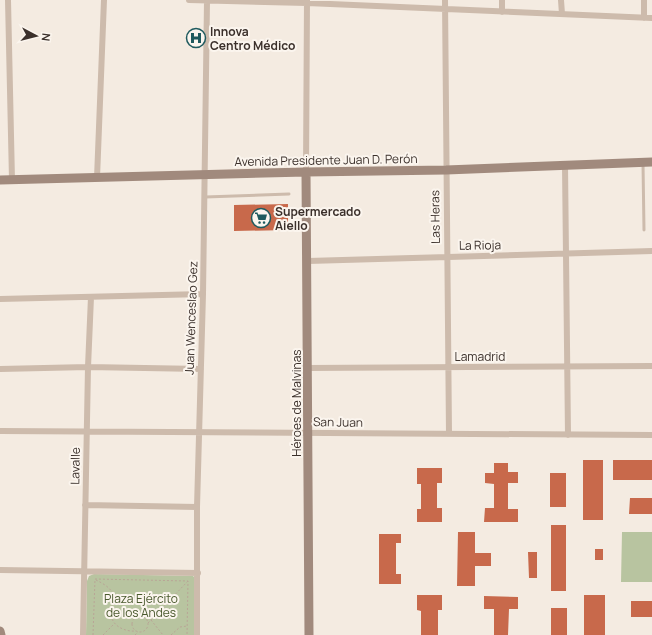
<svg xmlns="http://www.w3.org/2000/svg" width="652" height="635" font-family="Manrope,sans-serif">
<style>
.green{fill:#b8c4a0}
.building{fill:#c8694b}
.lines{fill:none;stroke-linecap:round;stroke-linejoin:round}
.path{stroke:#b9a596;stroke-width:1;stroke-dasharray:2 2;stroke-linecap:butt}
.service{stroke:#cdbbac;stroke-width:3}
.minor{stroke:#cdbbac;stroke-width:6}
.secondary{stroke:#a18a7d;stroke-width:9}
.labels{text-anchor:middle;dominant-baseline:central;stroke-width:4;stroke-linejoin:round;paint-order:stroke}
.poi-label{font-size:12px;font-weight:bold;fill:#3b302b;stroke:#fbf5ee;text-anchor:start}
.street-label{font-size:12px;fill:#3b302b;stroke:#fbf5ee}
.park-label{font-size:12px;fill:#4a5a2e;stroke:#fbf5ee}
</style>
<rect width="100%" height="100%" fill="#f4ebe1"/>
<path class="green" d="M622 532H652V582H621Z
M94 574 193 576 194 577 195 635H86L87 581 89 576Z"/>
<path class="building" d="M288 204V230L234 231V205Z
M583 460H603V520H583Z
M613 460H652V480H613Z
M494 463H508V472H518V483H508V509H518V522H484L485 508H494V484L485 483V473H494Z
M417 468H442V483H437V508H442V522H417V509H421V484H417Z
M550 473H566V507H550Z
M630 498H652V514H629Z
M551 525H566V591H551Z
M458 532H475V553H491V566H475V586H457Z
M379 534H401V543H396V574H401V584H379Z
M595 549H603V560H595Z
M528 552H537V578H529Z
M417 595H442V610H438V635H421V611L417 610Z
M584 595H605V635H584Z
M484 596 518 597V609H509L508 635H494V609H484Z
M631 601H652V617H631Z
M551 608H567V635H551Z"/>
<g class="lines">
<path class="path" d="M96 580C102 583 110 587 113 594 115 600 111 607 111 613 111 626 125 632 136 631
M132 624a8 8 0 1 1 16 0a8 8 0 1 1-16 0Z
M151 620 163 635
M148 623 188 581
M93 635 95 579 188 581 187 635
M103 635 114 624
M135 635 138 632
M171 635 180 627 187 626"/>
<path class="service" d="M643 164 644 230
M205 197 289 194"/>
<path class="minor" d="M8 0 12 180
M189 0 307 3 652 18
M445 0 449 434
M502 0V12
M561 0 562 14
M644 18V0
M565 165 568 435
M306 172 307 0
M97 178 104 0
M308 261 652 251
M0 299 203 294
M308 368 652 366
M0 369 88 367 201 369
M0 431 652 435
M85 505 197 507
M0 570 198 573
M83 635 88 367 91 297
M197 635V507L203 294 207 1"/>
<path class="secondary" d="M306 172 309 635
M0 180 306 172 446 170 652 162
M0 631 1 635"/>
</g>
<defs>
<symbol id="hospital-ring" viewBox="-11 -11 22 22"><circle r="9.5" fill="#fbf5ee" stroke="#1f5a5e" stroke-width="1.5"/><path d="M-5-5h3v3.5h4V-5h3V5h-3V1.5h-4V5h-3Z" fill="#1f5a5e"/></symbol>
<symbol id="supermarket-ring" viewBox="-11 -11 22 22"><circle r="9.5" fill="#fbf5ee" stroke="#1f5a5e" stroke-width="1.5"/><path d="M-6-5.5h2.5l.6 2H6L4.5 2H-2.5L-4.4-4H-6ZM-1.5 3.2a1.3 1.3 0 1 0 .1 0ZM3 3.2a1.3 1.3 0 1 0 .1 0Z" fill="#1f5a5e"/></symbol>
</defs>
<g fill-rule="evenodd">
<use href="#hospital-ring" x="185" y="27" width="22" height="22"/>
<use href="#supermarket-ring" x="250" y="207" width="22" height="22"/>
</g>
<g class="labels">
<g class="poi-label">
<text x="210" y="31">Innova<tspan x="210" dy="14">Centro Médico</tspan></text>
<text x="275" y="211">Supermercado<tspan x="275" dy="14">Aiello</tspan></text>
</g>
<g class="street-label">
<text transform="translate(326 160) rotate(-1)">Avenida Presidente Juan D. Perón</text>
<text transform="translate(435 217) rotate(-91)">Las Heras</text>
<text transform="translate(480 245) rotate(-1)">La Rioja</text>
<text transform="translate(191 318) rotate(-88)">Juan Wenceslao Gez</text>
<text x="480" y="356">Lamadrid</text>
<text transform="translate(296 403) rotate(-90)">Héroes de Malvinas</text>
<text transform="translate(338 422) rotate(1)">San Juan</text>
<text transform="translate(75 466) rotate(-89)">Lavalle</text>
</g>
<g class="park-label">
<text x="141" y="598">Plaza Ejército<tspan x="141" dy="14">de los Andes</tspan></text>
</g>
</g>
<g transform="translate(36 36) rotate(97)" stroke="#fbf5ee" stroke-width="3" paint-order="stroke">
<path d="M0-3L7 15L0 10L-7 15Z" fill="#3b302b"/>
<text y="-6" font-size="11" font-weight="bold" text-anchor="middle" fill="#3b302b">N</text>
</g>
</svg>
